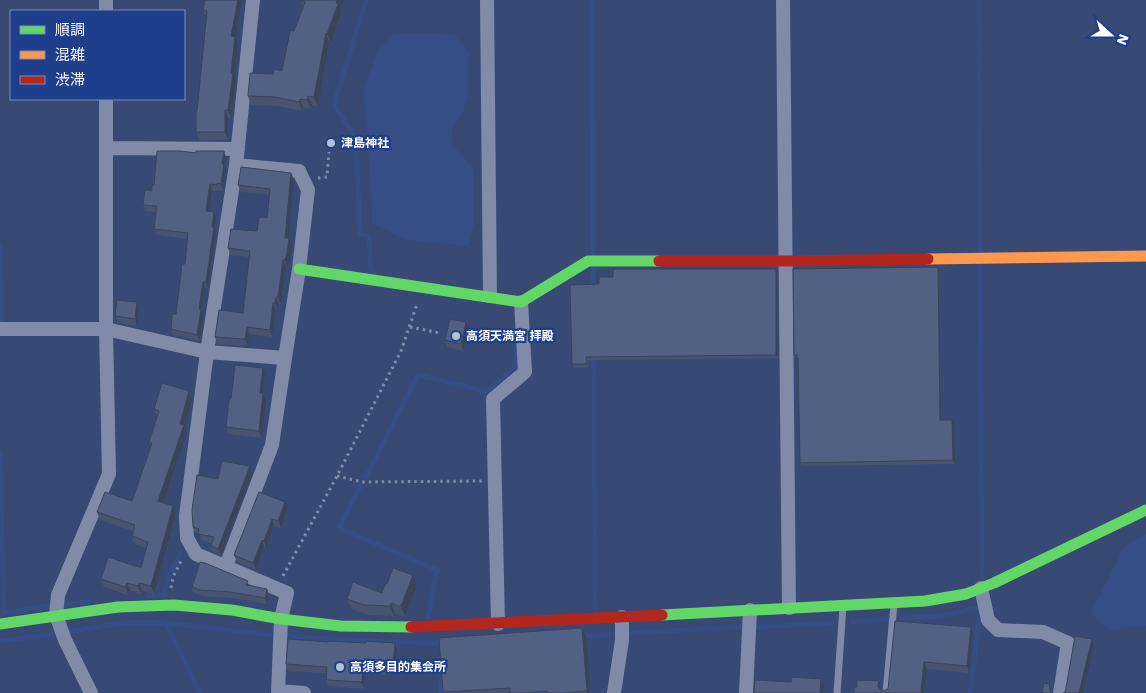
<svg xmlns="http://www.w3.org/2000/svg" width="1146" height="693" font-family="'Work Sans','Noto Sans JP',sans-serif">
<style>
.water{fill:#364d85}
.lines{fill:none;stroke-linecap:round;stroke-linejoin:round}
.stream{stroke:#364d85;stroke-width:5}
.path{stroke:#7f8ba8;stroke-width:3;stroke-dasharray:2.5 4;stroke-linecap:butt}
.lane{stroke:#7f8ba8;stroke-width:7}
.street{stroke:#7f8ba8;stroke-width:14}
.fast{stroke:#63d668;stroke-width:11}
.slow{stroke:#ff974d;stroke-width:11}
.jam{stroke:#b3261e;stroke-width:11}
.wall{fill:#475371}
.shaded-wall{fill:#39445c}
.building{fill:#526183;stroke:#39445c}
.poi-dot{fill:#b9c0ce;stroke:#1f3f8d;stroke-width:2}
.labels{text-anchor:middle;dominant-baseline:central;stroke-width:4.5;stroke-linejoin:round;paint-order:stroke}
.poi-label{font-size:12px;font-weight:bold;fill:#fff;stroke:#1f3f8d;text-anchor:start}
</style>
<rect width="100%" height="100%" fill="#384a74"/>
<path class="water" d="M425 33 455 35 469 53V93L464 109 453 128 451 143 473 168 474 225 468 246 406 240 372 223 367 123 363 91 378 50 394 34Z
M1146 534V626L1133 627 1111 631 1095 618 1091 612 1124 547Z"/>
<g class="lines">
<path class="stream" d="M366 0 334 105 356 138 360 234 369 236 371 272 374 273
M592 0 593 254
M979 0 980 252
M0 247 1 322
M980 263 982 578
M593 266V290
M594 356 595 608
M0 454 4 613 48 606
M366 477 418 375 488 392 516 365V328
M361 485 339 528 437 570 428 618
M148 596 164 595C168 577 172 568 181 552
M64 604 88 602
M902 618 941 616 981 607 970 693
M852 622 887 619
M166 623 200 693
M757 627 832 623
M67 632 122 623H166L271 635
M632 633 743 627
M288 636 363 641 445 643
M578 636 614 634
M0 641 55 634
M441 693 442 666"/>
<path class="path" d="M318 178 327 177 329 152
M410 327 440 333
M337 476 362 482 482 481
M283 576 337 476 401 351 417 304
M171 588 173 577 182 559"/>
<path class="lane" d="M837 693 843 606
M886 693 894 604"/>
<path class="street" d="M106 0V11
M253 0 236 165 207 352 186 516 187 538 196 554 287 593 281 619 278 693
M487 0 490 296
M783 0 789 608
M106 148 238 149
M0 329H106L207 352 285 358
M226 566 272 445 285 358 299 269 308 190 299 171 236 165
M981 588 988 620 998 630 1043 632 1068 643 1060 693
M498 624 493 399 525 372 521 302
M278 691 304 693
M91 693 65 640 56 615 58 595 109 474 106 329V99
M614 693 622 640V617
M746 693 750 610"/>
<path class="fast" d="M299 269 521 302 588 261H659
M662 615 925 601 966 594 994 583 1146 510
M0 624 118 607 174 605 232 610 281 619 341 626 411 627"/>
<path class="slow" d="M928 259 1146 256"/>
<path class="jam" d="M659 261H785L928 259
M411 627 662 615"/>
</g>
<path class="wall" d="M205 0 235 38 238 45 235 78 236 81 231 118H228V140H199L196 132 206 19 203 10Z
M301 0 340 10 341 13 331 43 329 42 318 106 312 105 311 109 303 108 302 111 279 106 251 105 248 96 273 74 282 71 294 31 303 7Z
M224 151 226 158 225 166 226 170 223 190H219V191H212L210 212 216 218 215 229 216 234 208 288H205L202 311 204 316 200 341 173 335 171 329 176 314 185 264 187 239 157 235 154 229 156 212 145 211 143 205 152 191 154 185 196 153Z
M291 173 294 180 288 238H289L292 245 290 262 287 267H286L281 304H278V310H276L272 337 249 334 248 346 217 344 215 337 243 313 249 257 231 255 228 248 257 231 267 218 270 195 241 192 238 185Z
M776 269 777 273 778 358 588 360V367L574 368 572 364 599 284 613 277Z
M939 271 941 420 954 423 955 464 801 466 800 463 798 361 797 358H795L794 355Z
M137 302 139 309 137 326 118 323 115 316Z
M469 329 463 351 447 347 445 340Z
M265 374 263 393 266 400 262 438 228 434 226 427 231 399Z
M189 391 192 399 184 427 187 433 163 503 176 514 154 594 142 591 141 594 130 590 128 595 104 587 101 579 141 568 146 548 134 544 132 536 133 531 100 520 97 512 132 501 151 446 149 442 157 417 154 409Z
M250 466 252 473 221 555 213 552 211 545 212 543 201 540 199 534H196L193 527 218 479Z
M259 492 288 508 281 528 274 526 266 548 264 547 256 570 237 562 234 555Z
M387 584 417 585 405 616H401L395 613 394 616 368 615 351 609 347 599 382 593Z
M249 586 269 595 267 604 233 598 202 596 194 593 192 587Z
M895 621 973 634 969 673 927 669 924 693H854L881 688V690L883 691 888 689Z
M587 640 590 693H443V692Z
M328 642 395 643 397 649 395 673 390 672V675L365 674 364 689 328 686 326 680V673L288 671 286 664Z"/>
<path class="shaded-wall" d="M238 0H242L235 38 238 45 235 78 236 81 231 118 228 110 231 73V36Z
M337 0H344L340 10 341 13 331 43 327 34Z
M326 33 329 42 318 106 314 97Z
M308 96 312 105 311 109 307 100Z
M300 99 303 108 302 111 299 102Z
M225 110 228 118V140L225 132Z
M224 151 226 158 225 166 226 170 223 190 221 184Z
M291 173 294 180 288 245 285 238Z
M210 184 212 191 209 218 206 211Z
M214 212 216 218 215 229 216 234 208 288 206 282Z
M289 238 292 245 290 262 287 267 285 260Z
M283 260 286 267 281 304 278 297Z
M938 267 939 271 941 424 940 420Z
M776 269 777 273 778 358 776 355Z
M203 282 205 288 202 311 204 316 200 341 197 335 199 309Z
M276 297 278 304V310L275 303Z
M137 302 139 309 137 326 135 319Z
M273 303 276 310 272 337 270 330Z
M466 322 469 329 463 351 461 344Z
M247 327 249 334 248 346 245 339Z
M263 368 265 374 262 400 260 393Z
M189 391 192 399 184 427 187 433 161 509 158 501Z
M263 393 266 400 262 438 259 431Z
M952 420 954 423 955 464 953 460Z
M250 466 252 473 221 555 218 549Z
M285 502 288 508 281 528 278 521Z
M173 506 176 514 154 594 151 586Z
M272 519 274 526 266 548 264 541Z
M262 540 264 547 256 570 253 563Z
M413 575 417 585 405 616 401 606Z
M127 583 130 590 128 595 125 587Z
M139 583 142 591 141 594 138 586Z
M267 589 269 595 267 604 265 598Z
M391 603 395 613 394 616 390 606Z
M971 627 973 634 969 673 967 666Z
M582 628 587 640 590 693H587V691Z
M1092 639 1094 646 1083 693H1079Z
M395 643 397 649 395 673 393 666Z
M924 662 927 669 924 693H921Z
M363 667 365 674 364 689 362 682Z
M821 679 824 685 823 693H820Z
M879 681 881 688V693L878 686Z"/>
<path class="building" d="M205 0H238L231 36 235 37 231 73H233L228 110H225V132H196V111H197L207 11 203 10Z
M301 0H337L336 3 338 4 327 34 326 33 314 97 308 96 307 100 300 99 299 102 275 97 248 96 250 73 273 74 274 69 282 71 290 31H294L305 2Z
M157 151H181L196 153V151H224L222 164H224L221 184 217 183V185L210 184 206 211 214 212 212 227H214L206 282H203L199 309H201L197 335 171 329 172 314H176L182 264H185L188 233 154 229 157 206 143 205 145 190 152 191V185H154Z
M241 167 291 173 285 238H289L287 254 285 260H283L278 297H276L275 303H273L270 330 247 327 245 339 215 337 219 310 243 313 250 251 228 248 231 229 257 231 259 217 267 218 270 189 238 185Z
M938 267 940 420H952L953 460 800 463 798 358H797V355H794L793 269Z
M613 269H776V355L586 357 587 364H572L570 285 599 284V277H613Z
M117 300 137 302 135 319 115 316Z
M450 319 466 322 461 344 445 340Z
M235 365 263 368 260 393H263L259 431 226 427 229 399H231Z
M162 383 189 391 180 424 184 425 158 501 173 506 151 586 139 583 138 586 127 583 125 587 101 579 108 557 141 568 148 542 132 536 135 525 97 512 105 492 132 501 152 443 149 442 159 411 154 409Z
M222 461 250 466 218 549 211 545 214 537 198 534 199 529 193 527 192 510 197 475 218 479Z
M259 492 285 502 278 521 272 519 264 541 262 540 253 563 234 555Z
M200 562 205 563 248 581 246 585 267 589 265 598 231 592 200 590 192 587Z
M393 568 413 575 401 606H398L391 603 390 606 364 605 347 599 353 582 382 593 385 584H387Z
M895 621 971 627 967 666 924 662 921 693H923H854V687H857V680L879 681 878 686 880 690 883 691 888 689Z
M582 628 587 691 565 693H547V691L526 693H510V688L443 692 439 638Z
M1075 636 1092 639 1079 693H1063L1065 692 1066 688Z
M288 639 328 642V641L366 643V641L395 643 393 666H387V669L363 667 362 682 326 680 327 667 286 664Z
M792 677 821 679 820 693H754L755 680 791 682Z
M1044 683 1049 684 1050 690 1052 693H1042Z"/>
<g class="poi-dot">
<circle cx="331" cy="143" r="5"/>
<circle cx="456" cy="336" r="5"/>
<circle cx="340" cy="667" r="5"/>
</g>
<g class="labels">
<g class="poi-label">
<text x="341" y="143">津島神社</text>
<text x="466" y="336">高須天満宮 拝殿</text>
<text x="350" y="667">高須多目的集会所</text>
</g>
</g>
<rect x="10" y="10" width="175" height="90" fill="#1f3f8d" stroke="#798cbb"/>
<rect x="20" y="26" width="25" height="8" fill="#63d668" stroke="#798cbb"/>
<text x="55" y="35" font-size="15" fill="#ffffff">順調</text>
<rect x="20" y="51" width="25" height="8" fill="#ff974d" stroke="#798cbb"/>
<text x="55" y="60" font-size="15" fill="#ffffff">混雑</text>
<rect x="20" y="76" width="25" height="8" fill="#b3261e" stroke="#798cbb"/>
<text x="55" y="85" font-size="15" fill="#ffffff">渋滞</text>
<g transform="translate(1111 35) rotate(111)" stroke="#1f3f8d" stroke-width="4" paint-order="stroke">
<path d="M0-4L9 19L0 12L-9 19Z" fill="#ffffff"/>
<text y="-8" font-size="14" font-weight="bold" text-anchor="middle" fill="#ffffff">N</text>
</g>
</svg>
